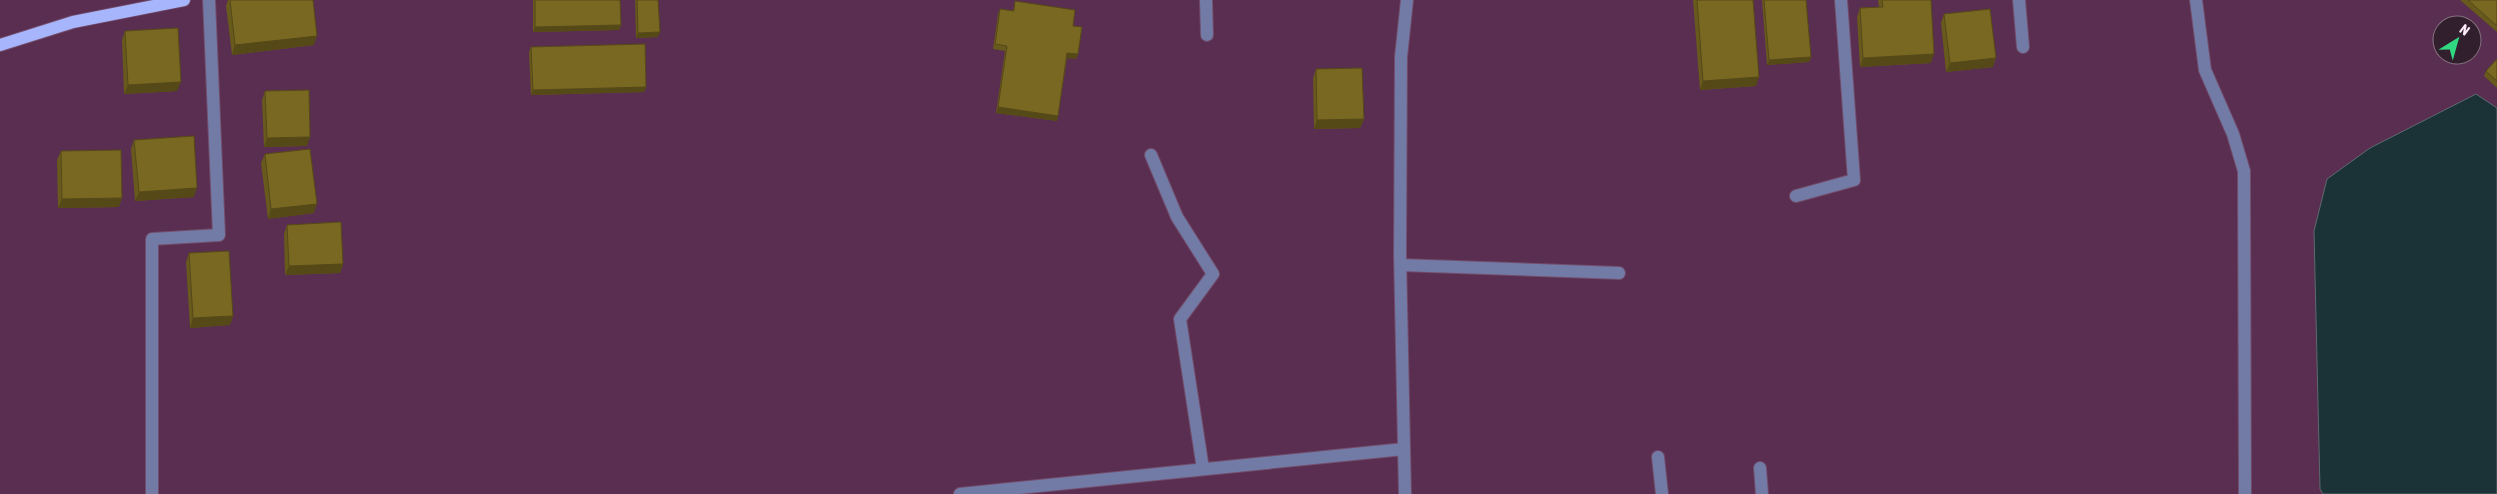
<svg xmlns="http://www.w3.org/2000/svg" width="2497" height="494" font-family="'Asap Condensed',sans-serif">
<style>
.water{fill:#1b3237;stroke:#5e6a71}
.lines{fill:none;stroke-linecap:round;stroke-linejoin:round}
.minor-casing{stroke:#734c6b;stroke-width:14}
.major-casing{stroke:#734c6b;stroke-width:14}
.minor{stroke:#717ba6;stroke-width:12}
.major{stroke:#a6b5fc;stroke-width:12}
.wall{fill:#68591d}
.shaded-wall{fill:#554918}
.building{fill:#796822;stroke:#554918}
</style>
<rect width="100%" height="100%" fill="#592e50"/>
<path class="water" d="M2476 94 2497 108V494H2323L2320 489 2314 231 2327 179 2370 148Z"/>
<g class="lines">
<defs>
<path id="minor" d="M1206 0 1207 35
M2019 0 2023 47
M2196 0 2205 70 2233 134 2244 171 2245 494
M1151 155 1177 217 1213 274 1180 319 1203 469
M1796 196 1854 180 1841 0
M1401 265 1619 273
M1658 457 1662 494
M1760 468 1762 494
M152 494V239L219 235 209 0
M960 494 1404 449
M1405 494 1400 255 1401 57 1407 0"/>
<path id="major" d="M0 45 73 22 184 0"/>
</defs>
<use href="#minor" class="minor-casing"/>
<use href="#major" class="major-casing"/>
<use href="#minor" class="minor"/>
<use href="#major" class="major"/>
</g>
<path class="wall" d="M228 0H313L314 45 232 55 226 6Z
M533 0H620L621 25 619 30 533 32Z
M635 0H658V37L636 38Z
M1693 0H1753L1756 86 1700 90Z
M1762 0H1806L1811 57 1809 62 1767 65Z
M1878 0H1931V63L1860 67 1857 17 1860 8 1879 7Z
M2460 0H2497V32Z
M1015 1 1073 26 1078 54 1076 59 1067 58 1058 116 1057 121 996 113 1005 51 993 49 998 14 1000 9 1013 11Z
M1944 14 1993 67 1946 72 1941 23Z
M125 31 177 91 124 94 122 40Z
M531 47 646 87 644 92 531 95 529 52Z
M2497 59V88L2484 76 2486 71Z
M1316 69 1364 119 1360 128 1314 129 1313 78Z
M265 91 307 146 264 147 262 100Z
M134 140 194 197 135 201 131 149Z
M61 151 119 207 58 208 57 160Z
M265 154 314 213 268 219 261 163Z
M287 225 343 264 340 273 285 275 284 234Z
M189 253 233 316 230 325 190 328 186 262Z"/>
<path class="shaded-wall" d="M621 25 619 30 533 32 535 27Z
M660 32 658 37 636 38 638 33Z
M317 36 314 45 232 55 235 45Z
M1067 53 1078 54 1076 59 1065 58Z
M1934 54 1931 63 1860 67 1863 58Z
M1811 57 1809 62 1767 65 1769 60Z
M1996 58 1993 67 1946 72 1950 63Z
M1759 77 1756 86 1700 90 1703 81Z
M181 82 177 91 124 94 128 85Z
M646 87 644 92 531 95 533 90Z
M998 107 1058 116 1057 121 996 113Z
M1364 119 1360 128 1314 129 1317 120Z
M310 137 307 146 264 147 267 138Z
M197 188 194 197 135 201 139 192Z
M122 198 119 207 58 208 62 199Z
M317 204 314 213 268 219 271 209Z
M343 264 340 273 285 275 289 266Z
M233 316 230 325 190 328 193 318Z"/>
<path class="building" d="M230 0H313L317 36 235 45Z
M535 0H620L621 25 535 27Z
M637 0H658L660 32 638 33Z
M1697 0H1753L1759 77 1703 81Z
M1764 0H1806L1811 57 1769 60Z
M1882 0H1931L1934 54 1863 58 1860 8 1883 7Z
M2468 0H2497V26Z
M1015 1 1075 10 1073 26 1082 27 1078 54 1067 53 1058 116 998 107 1007 46 995 44 1000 9 1014 11Z
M1990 9 1996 58 1950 63 1944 14Z
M178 28 181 82 128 85 125 31Z
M645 44 646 87 533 90 531 47Z
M2497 59V81L2486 71Z
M1362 68 1364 119 1317 120 1316 69Z
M309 90 310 137 267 138 265 91Z
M194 136 197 188 139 192 134 140Z
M310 149 317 204 271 209 265 154Z
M121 150 122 198 62 199 61 151Z
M341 222 343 264 289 266 287 225Z
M229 251 233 316 193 318 189 253Z"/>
<g transform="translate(2457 40) rotate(37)"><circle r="24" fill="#321f2e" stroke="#83717e"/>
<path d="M0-4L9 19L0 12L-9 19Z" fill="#31d882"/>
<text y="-8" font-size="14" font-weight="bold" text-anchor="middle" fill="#fcebf7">N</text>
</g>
</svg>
